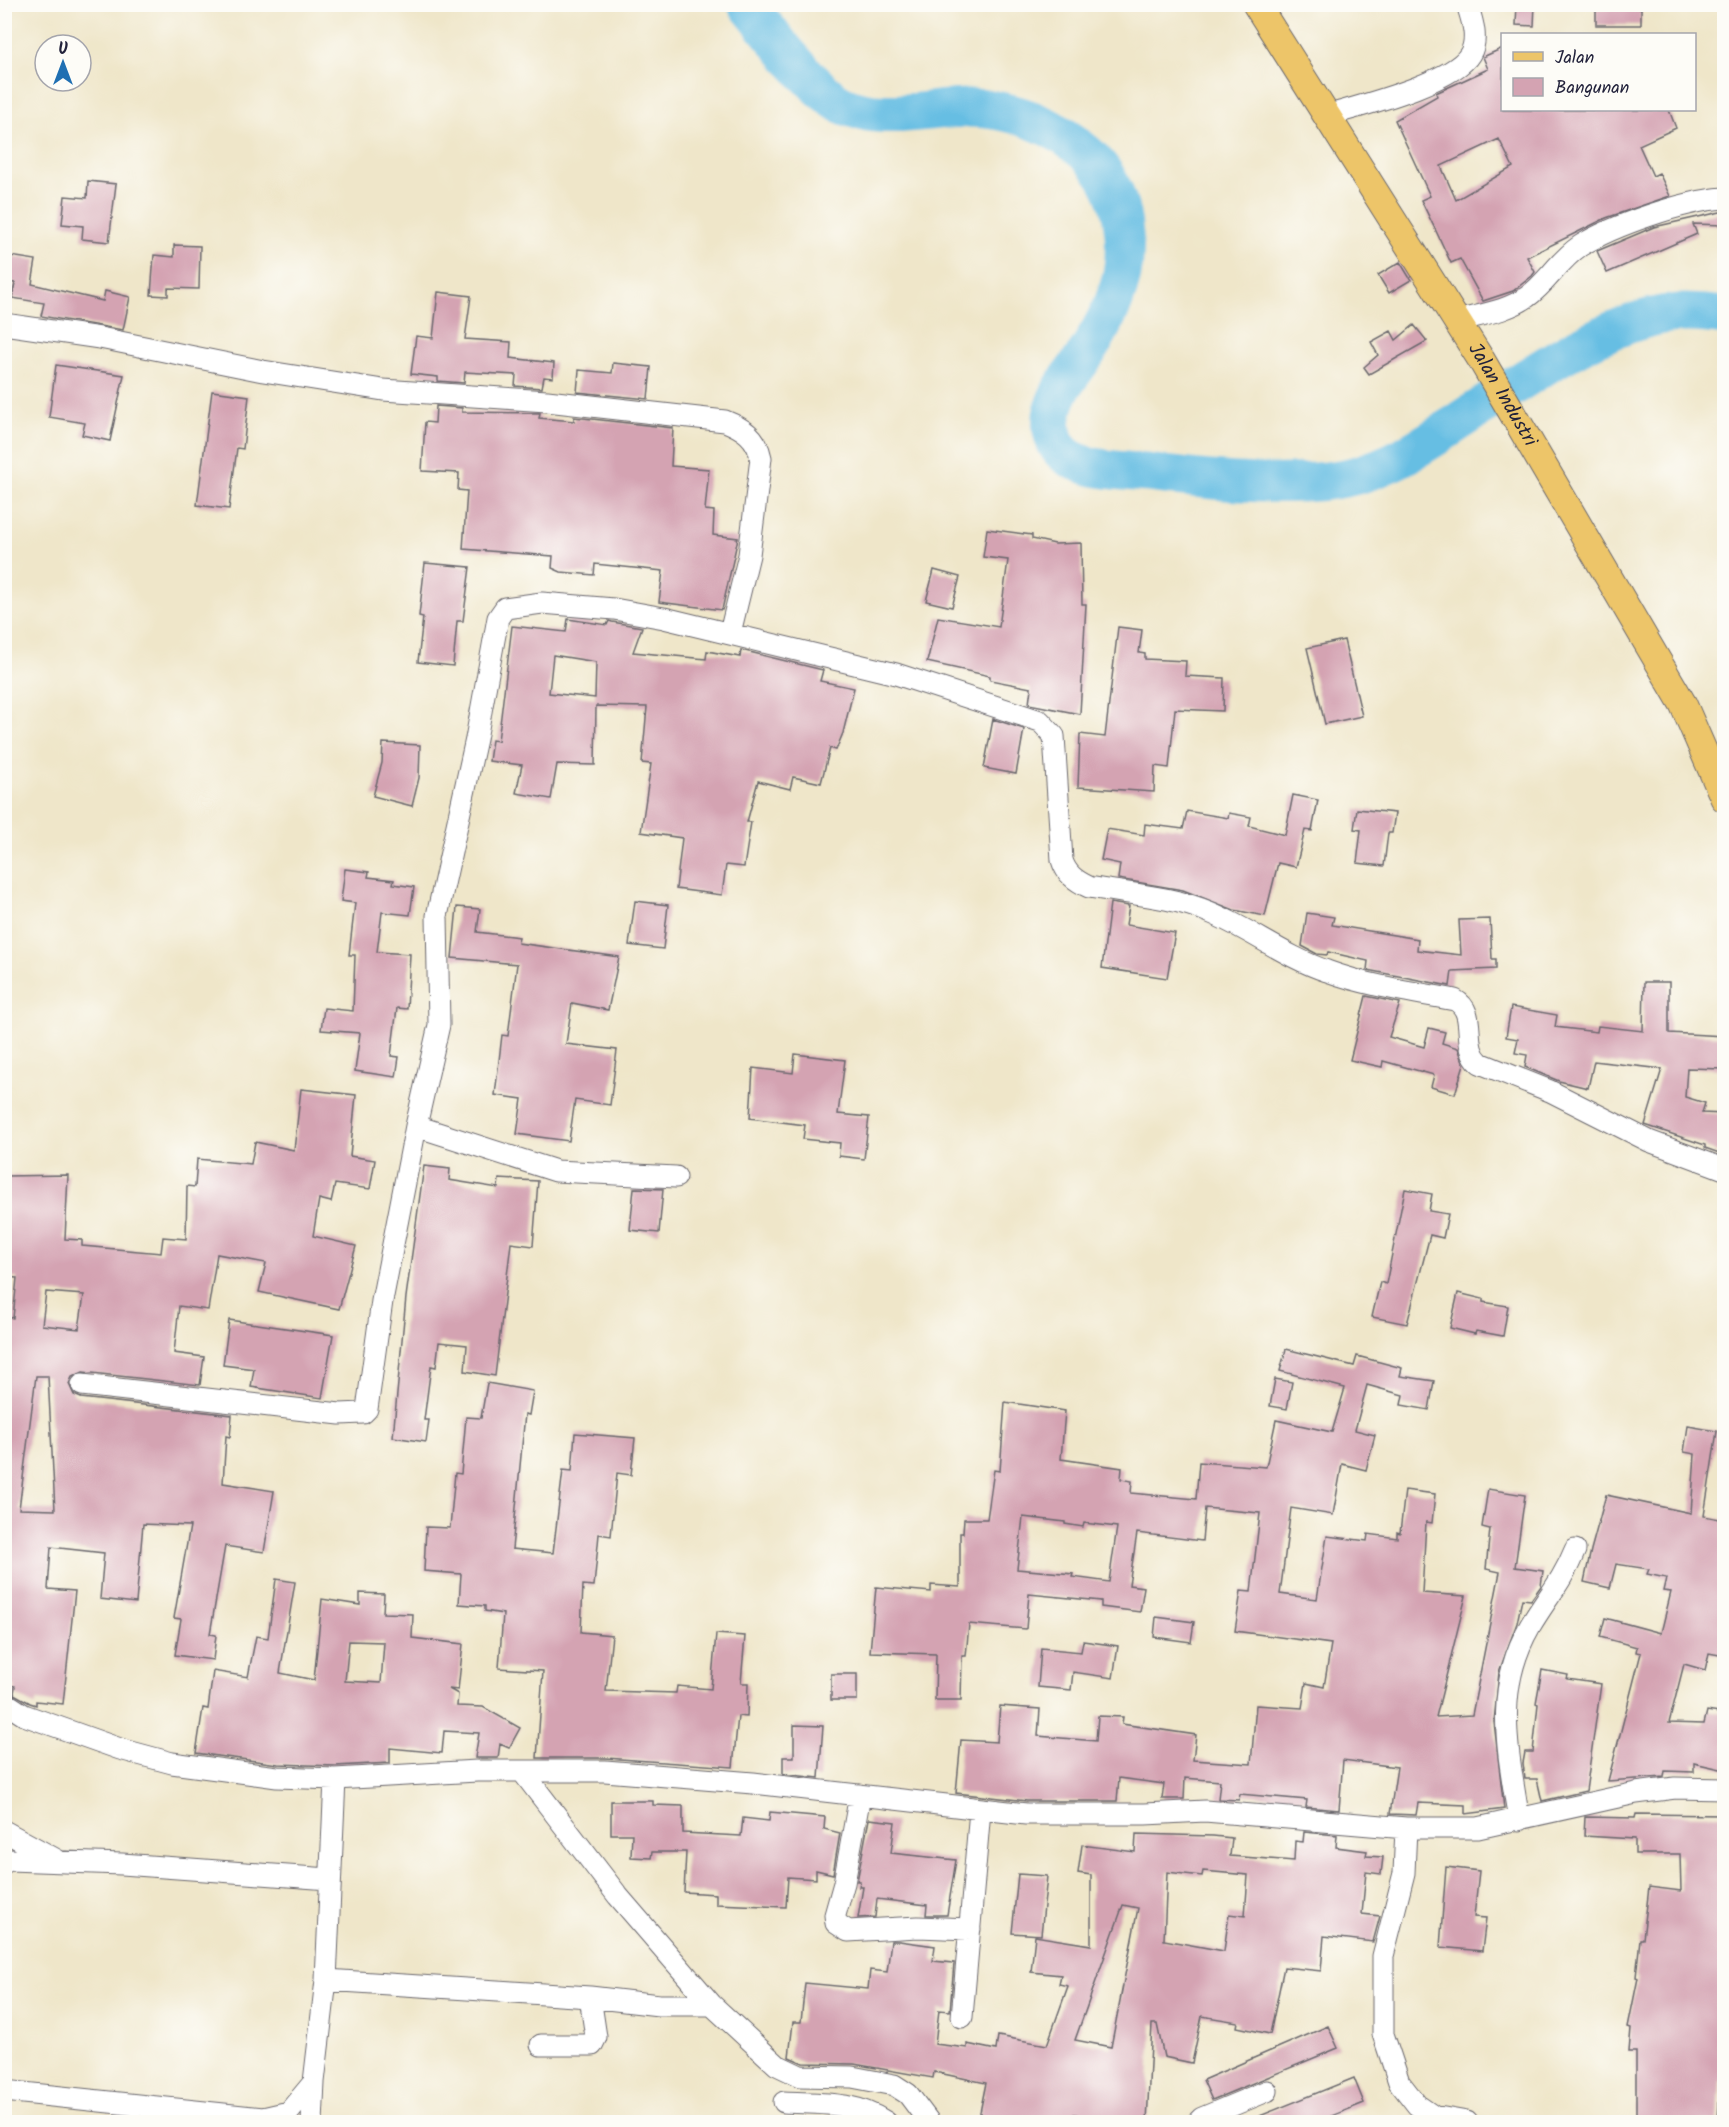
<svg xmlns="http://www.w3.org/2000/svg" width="1729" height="2127" font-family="Kalam,sans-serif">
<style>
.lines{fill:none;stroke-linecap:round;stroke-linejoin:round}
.river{stroke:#66bee3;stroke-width:39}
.building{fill:#d4a3b2;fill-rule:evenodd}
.minor-casing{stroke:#6a676d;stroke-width:23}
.major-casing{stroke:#6a676d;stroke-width:29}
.minor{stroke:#fff;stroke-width:21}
.major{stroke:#edc569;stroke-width:27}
.labels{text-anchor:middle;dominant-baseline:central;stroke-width:6;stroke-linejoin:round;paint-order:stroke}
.street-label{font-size:20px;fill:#22223b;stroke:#fdfcf7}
</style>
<rect width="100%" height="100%" fill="#fdfcf7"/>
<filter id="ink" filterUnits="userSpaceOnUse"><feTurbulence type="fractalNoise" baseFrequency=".0167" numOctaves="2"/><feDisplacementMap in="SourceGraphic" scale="12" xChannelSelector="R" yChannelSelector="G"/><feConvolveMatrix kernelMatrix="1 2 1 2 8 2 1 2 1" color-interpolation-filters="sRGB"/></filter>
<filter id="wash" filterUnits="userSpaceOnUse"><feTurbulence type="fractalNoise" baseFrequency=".008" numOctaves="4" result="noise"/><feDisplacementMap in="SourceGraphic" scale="24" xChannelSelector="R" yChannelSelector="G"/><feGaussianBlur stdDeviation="1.35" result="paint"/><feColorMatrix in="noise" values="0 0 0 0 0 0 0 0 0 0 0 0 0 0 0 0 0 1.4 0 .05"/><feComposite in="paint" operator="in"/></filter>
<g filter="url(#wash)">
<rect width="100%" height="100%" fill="#efe6c9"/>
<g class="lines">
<path class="river" d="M747 4C767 29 814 90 841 104 880 123 927 108 969 108 1012 108 1055 125 1087 154 1127 189 1133 254 1114 301 1108 316 1099 332 1091 346 1079 367 1060 384 1054 407 1049 423 1051 442 1064 454 1084 471 1122 470 1147 473 1206 480 1267 487 1327 481 1379 475 1414 451 1457 423 1515 386 1585 333 1653 317 1677 311 1701 313 1724 316"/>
</g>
<g id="blocks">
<path class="building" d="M1517 4H1535L1534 26 1516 25Z
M1596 8H1641V25H1596Z
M1503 48V110H1669L1676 128 1639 145 1653 176 1659 173 1670 196 1606 218 1527 257 1535 272 1532 276 1513 291 1483 301 1460 259 1451 263 1436 231 1421 200 1430 196 1395 120 1437 96 1436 93 1488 69 1483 57ZM1499 139 1513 167 1456 200 1441 166Z
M88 181 116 184 109 242 82 239 83 226 62 224 65 196 87 198Z
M1725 211V225L1693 224 1697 234 1607 273 1597 251 1654 227Z
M174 245 200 246 199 289 168 288V296L151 295 154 255 174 257Z
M4 255 36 260 32 284 103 301 105 291 130 297 123 330 41 316 44 303 12 298 15 283 4 282Z
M1400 262 1411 280 1389 293 1378 275Z
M438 292 471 296 465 339 511 342 510 358 554 363 553 378 544 377 542 388 515 386 516 375 465 372 464 383 438 381V377L411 374 416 336 433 338Z
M1414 325 1427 341 1369 374 1364 367 1378 355 1371 342 1391 331 1396 340Z
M613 363 651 367 648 399 577 392 579 370 612 373Z
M56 365 124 375 110 441 82 435 85 423 49 417Z
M212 391 249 396 243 449 237 448 229 509 197 505Z
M436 406 462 408V412L540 413 539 418 574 421V417L673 428 671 466 709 469 705 510 714 511 713 535 738 538 722 610 659 602 663 571 595 564 594 575 561 572 552 568 553 556 463 549 467 491 458 490 459 473 422 471 425 422 435 423Z
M987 529 1032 535V539L1055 544 1081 543 1082 604H1086L1080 714 1029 704 1031 688 990 680V676L927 662 938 617 999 627 1008 560 983 557Z
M425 563 470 567 463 621H457L453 666 418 662 423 617 419 616Z
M934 570 960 577 952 607 926 601Z
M568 619 607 625 609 621 612 622 642 627 633 652 706 659 707 651 740 657 741 650 823 670 820 681 854 688 843 733 836 750 830 748 821 783 793 777 790 789 758 781 747 822H751L744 867 726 865 722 895 676 889 682 838 641 832 651 764 642 763 647 707 596 706 595 765 557 764 551 799 516 793 522 765 489 761 492 740 498 741 512 626 566 632ZM553 655 596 662 595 698 549 693Z
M1118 627 1142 630 1139 653 1145 654V659L1186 661 1185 676 1224 678 1223 711 1175 709 1169 768 1155 766 1154 792 1078 787 1080 734 1105 737Z
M1344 640 1362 716 1325 724 1307 648Z
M993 719 1024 729 1016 774 984 768Z
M383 743 420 745 419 778 412 806 373 796 382 763Z
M1293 795 1318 800 1312 831 1305 830 1296 867 1278 863 1265 916 1234 910 1183 890 1118 879 1120 864 1101 860 1107 829 1144 835 1145 824 1183 829 1187 811 1228 818 1229 813 1251 817 1249 826 1285 835Z
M1357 809 1395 813 1392 833H1388L1384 866 1357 863 1361 830 1354 829Z
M345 869 369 872 368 877 394 880 393 884 414 887 410 915 382 912 377 952 410 954 407 1009 397 1008 391 1056 399 1057 396 1077 355 1071 360 1033 321 1030 324 1008 353 1011 355 955H349L355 903 341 901Z
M635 901 668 905 663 949 629 945Z
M1110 903 1129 906 1126 925 1175 933 1167 978 1102 968Z
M457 907 480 909 477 932 519 937 518 943 619 957 608 1010 572 1003 566 1044 617 1050 610 1105 575 1100 569 1141 517 1134 522 1099 495 1095 502 1035 508 1036 517 964 452 958Z
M1307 913 1334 917 1332 925 1418 939 1417 950 1461 955 1459 920 1490 919 1492 959H1496V969L1452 971 1450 986 1367 970 1368 961 1328 952 1327 955 1317 954 1302 946Z
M1644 982H1669V1033L1725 1036V1069L1687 1068 1685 1097 1705 1103 1702 1113 1725 1114V1155L1705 1148V1145L1645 1125 1662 1069 1594 1061 1588 1088 1559 1081 1525 1067 1527 1055 1515 1053 1518 1039 1506 1037 1511 1007 1557 1015 1555 1027 1597 1032 1598 1026 1643 1031Z
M1366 996 1400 1003 1389 1037 1424 1047 1429 1028 1445 1032 1442 1043 1458 1048 1464 1064 1455 1094 1431 1087 1434 1075 1383 1061 1382 1067 1350 1060Z
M795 1054 845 1060 838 1114 869 1117 864 1159 839 1156 840 1143 803 1139 805 1125 750 1118 753 1068 793 1073Z
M301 1089 356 1095 350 1156 375 1160 370 1189 335 1184 331 1202 319 1199 313 1236 356 1246 339 1309 259 1292 266 1263 217 1254 208 1310 179 1306 174 1353 204 1357 200 1385 83 1372 72 1377 69 1384 74 1395 81 1398 232 1415 230 1437 226 1436 223 1483 274 1491 264 1552 225 1546 210 1634 216 1635 213 1660 175 1655 181 1619 174 1618 190 1526 143 1524 136 1603 100 1599 104 1553 51 1547 48 1589 75 1591 63 1704 36 1701V1705L30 1703 14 1694 15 1686 4 1684V1317L13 1318 17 1278 4 1277 5 1176 68 1175 65 1239 82 1240V1246L161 1253 163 1237 186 1239 187 1186 195 1187 197 1159 251 1164 255 1142 294 1150ZM46 1292 84 1295 79 1329 42 1325ZM36 1376H48L55 1510 19 1509Z
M424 1166 450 1169 449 1180 498 1188 499 1179 538 1181 533 1246 511 1243 495 1376 465 1371 467 1345 439 1342 436 1367 431 1366 424 1420H429L426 1442 393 1437 406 1297Z
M634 1188 663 1189 659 1233 630 1230Z
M1405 1189 1432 1194 1429 1211 1448 1214 1443 1238 1430 1235 1407 1324 1372 1317 1380 1282 1386 1284Z
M1458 1293 1483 1299V1302L1508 1306 1503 1336 1476 1331 1475 1334 1450 1328Z
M229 1320 333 1335 322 1398 251 1387 254 1369 223 1365Z
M1286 1349 1354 1366 1357 1356 1402 1368 1400 1376 1434 1381 1429 1410 1401 1405 1403 1395 1367 1385 1355 1430 1375 1435 1366 1470 1342 1464 1333 1515 1291 1508 1280 1594 1317 1599 1327 1536 1367 1541 1368 1534 1397 1538V1532L1400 1533 1405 1490 1435 1494 1432 1523 1426 1522 1422 1593 1466 1596 1436 1717 1472 1715 1500 1572 1486 1569 1490 1529 1482 1527 1488 1489 1525 1495 1515 1567 1543 1571 1541 1586 1531 1600 1522 1599 1517 1623 1499 1672 1494 1722 1504 1809 1466 1814V1805L1418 1803 1416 1815 1390 1814 1397 1767 1343 1760 1339 1810 1306 1807 1307 1800 1240 1794 1239 1800 1218 1799 1220 1781 1185 1778 1184 1799H1162L1164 1784 1119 1778 1117 1801H1027L956 1793 961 1740 997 1742 1000 1706 1040 1709 1038 1736 1096 1741 1098 1716 1123 1717 1122 1724 1196 1735 1193 1760 1251 1764 1256 1705 1302 1708 1306 1683 1324 1687 1331 1644 1235 1631 1241 1591 1251 1592 1260 1513 1205 1508 1202 1541 1137 1533 1129 1585 1144 1587 1140 1612 1101 1607V1601L1029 1594 1026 1629 969 1624 966 1656H962L961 1700H935L936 1654 870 1652 876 1587 931 1592V1585L960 1587V1533H963L964 1519H987L994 1470 1000 1471 1005 1402 1065 1411 1061 1459 1122 1468 1121 1479 1132 1481 1131 1493 1196 1499 1199 1462 1266 1467 1276 1420 1332 1432 1345 1388 1280 1371ZM1023 1517 1065 1522V1524L1083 1527 1084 1523 1117 1527 1109 1582 1072 1577 1073 1574 1017 1569Z
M1275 1379 1292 1382 1287 1409 1270 1406Z
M487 1383 533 1391 529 1415 525 1414 512 1549 553 1553 563 1470 572 1471 575 1433 635 1438 631 1475 617 1473 611 1536 599 1534 594 1586 583 1585 581 1632 612 1635 606 1691 676 1693 677 1686 711 1689 716 1634 745 1636 741 1683H748L747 1717 738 1716 733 1767 606 1758H537L543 1671 499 1668 503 1614 485 1611V1606L459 1604 461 1574 424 1571 426 1527 450 1528 455 1473 461 1474 466 1417 481 1418Z
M1688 1426 1717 1431 1704 1516 1725 1520V1656L1709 1653 1705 1670 1684 1664 1669 1723 1704 1724 1707 1711 1725 1714V1770L1694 1763V1772L1665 1771 1664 1777 1608 1781 1641 1653 1636 1652 1637 1647 1600 1637 1605 1618 1661 1633 1671 1592 1663 1591 1666 1578 1647 1574 1649 1569 1616 1564 1610 1588 1584 1582 1591 1550 1606 1495 1691 1513 1695 1454 1684 1452Z
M276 1579 295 1582 280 1673 314 1680 322 1599 360 1605V1593L384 1594 383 1613 413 1614 412 1638 463 1644 458 1690 449 1689 458 1694 457 1706 483 1707 520 1728 509 1748 500 1744 498 1758H475L479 1733 444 1731 442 1753 390 1748V1763L335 1766 278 1764 196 1753 203 1708 208 1709 213 1671 248 1677 256 1636 268 1638ZM349 1641 384 1642 381 1683 345 1681Z
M1156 1617 1194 1622 1191 1642 1154 1637Z
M1083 1641 1118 1646 1113 1678 1073 1672 1071 1690 1038 1687 1041 1648 1081 1652Z
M1542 1670 1568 1675 1567 1679 1601 1684 1586 1791 1542 1801 1537 1779H1525L1523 1763 1525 1752H1533L1538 1704 1536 1703Z
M831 1674H857V1700H831Z
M794 1725 823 1726 819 1778 783 1774V1757H794Z
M611 1801H653V1805L683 1806V1833L741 1836 743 1818 769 1821 770 1812 825 1817 824 1829 840 1833 833 1874 816 1870V1879L788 1877 786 1907 716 1904V1894L684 1892 686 1852H652L651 1858 631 1857 632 1834H611Z
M1636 1814 1725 1815V2082H1720L1718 2122H1636V2052H1629L1631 2028 1628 2027 1638 1978 1636 1977 1640 1939H1643L1649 1887 1681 1891 1680 1854H1635V1839L1584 1836 1585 1817 1635 1818Z
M869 1819 895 1822 891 1853 956 1860 947 1915H926L927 1905 877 1899 875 1917 858 1918 863 1887H859L860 1881H857Z
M1304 1832 1337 1835 1336 1847 1367 1851 1366 1856 1383 1857 1381 1874 1366 1872 1362 1914 1380 1916 1373 1942 1324 1936 1321 1971 1284 1967 1270 2034 1237 2027 1238 2022 1202 2016 1192 2063 1164 2057 1157 2024H1152L1147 2122H1128L1074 2114 1073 2122H978L986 2083 934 2072 933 2078 854 2064 803 2063 789 2057 793 2022H801L805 1983 868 1989 870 1970 887 1972 891 1941H899L935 1946 933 1961 954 1963 950 2011 939 2010 935 2044 967 2048V2044L996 2050 998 2036 1047 2045 1068 1986 1059 1984 1061 1975 1031 1972 1035 1936 1091 1945V1875L1078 1873 1082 1845 1135 1852 1136 1834 1213 1836 1232 1838 1230 1856 1294 1861 1295 1841 1303 1842ZM1203 1871 1248 1875 1245 1916 1229 1914 1224 1951 1164 1940 1167 1872 1202 1876ZM1123 1905 1138 1908 1111 2047 1075 2040Z
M1446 1867 1479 1871 1474 1917 1486 1918 1482 1951 1440 1947Z
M1018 1874 1047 1876 1041 1935 1012 1933Z
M1328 2026 1338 2048 1212 2100 1203 2080Z
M1354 2078 1364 2103 1317 2122H1245Z"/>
</g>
</g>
<g filter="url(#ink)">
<use href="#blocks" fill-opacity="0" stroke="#6a676d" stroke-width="1.5"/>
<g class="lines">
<defs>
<path id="minor" d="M1326 116C1359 106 1453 83 1470 54 1479 39 1472 20 1467 4
M1457 321C1479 315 1508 311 1527 297 1547 283 1559 260 1580 246 1614 225 1684 201 1724 198
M4 324 100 338 263 371 383 390 547 401 725 421C743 428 757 437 761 458L749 555 730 633
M416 1126 556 1171 676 1177
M82 1385 340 1414 363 1413 367 1409 382 1301 416 1126 439 1025 437 916 476 739 498 618 505 608 542 603 614 609 664 618 896 674 1040 721 1054 736 1062 860C1066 874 1076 881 1089 887 1128 894 1172 896 1209 912 1250 929 1285 957 1327 971 1368 986 1412 992 1455 1000 1479 1013 1460 1046 1480 1063L1550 1091 1649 1141 1724 1169
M4 1702 24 1715 120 1749 172 1763 277 1777 335 1779 477 1771H605L753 1783 1026 1814H1145L1205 1811 1406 1828H1478L1636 1793 1675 1788 1724 1789
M522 1771 618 1896 712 2005 777 2065 800 2076 852 2077 894 2085 908 2094 929 2122
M860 1795 844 1883 835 1915 836 1923 848 1931 918 1927 970 1929
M1519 1820C1508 1751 1493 1690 1530 1626 1546 1599 1563 1580 1575 1550
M1406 1828 1404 1873 1383 1956V2034L1399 2082 1417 2105 1433 2116 1467 2122
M4 1831 57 1860
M4 1863 9 1860 122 1864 329 1879
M326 1980 590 1997 659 2005H712
M962 2017 980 1810
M541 2045H592L596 2037 590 1997
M4 2091 263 2118 289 2112 314 2082 326 1980 335 1779
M784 2102C823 2104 853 2101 886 2122
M312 2122 314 2083
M1198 2122 1202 2118 1267 2091"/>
<g id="major">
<path id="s1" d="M1256 4 1482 361 1683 704 1724 798"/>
</g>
</defs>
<use href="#minor" class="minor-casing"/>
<use href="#major" class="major-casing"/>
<use href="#minor" class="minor"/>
<use href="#major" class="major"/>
</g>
</g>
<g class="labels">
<g class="street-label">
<text stroke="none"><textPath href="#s1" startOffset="462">Jalan Industri</textPath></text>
</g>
</g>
<rect width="1729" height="2127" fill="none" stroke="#fdfcf7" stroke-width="24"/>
<rect x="1501" y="33" width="195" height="78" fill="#fdfcf7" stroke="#a5a5ac" stroke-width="1.5"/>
<rect x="1513" y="52" width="30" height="9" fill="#edc569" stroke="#a5a5ac" stroke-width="1.5"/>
<text x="1555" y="63" font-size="18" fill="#22223b">Jalan</text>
<rect x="1513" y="78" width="30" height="18" fill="#d4a3b2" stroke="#a5a5ac" stroke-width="1.5"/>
<text x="1555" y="93" font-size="18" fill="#22223b">Bangunan</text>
<g transform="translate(63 63)"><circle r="28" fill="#fdfcf7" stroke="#a5a5ac" stroke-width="1.5"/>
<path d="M0-4.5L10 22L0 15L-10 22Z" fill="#1f6fb2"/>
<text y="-9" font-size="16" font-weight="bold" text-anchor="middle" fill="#22223b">U</text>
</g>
</svg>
